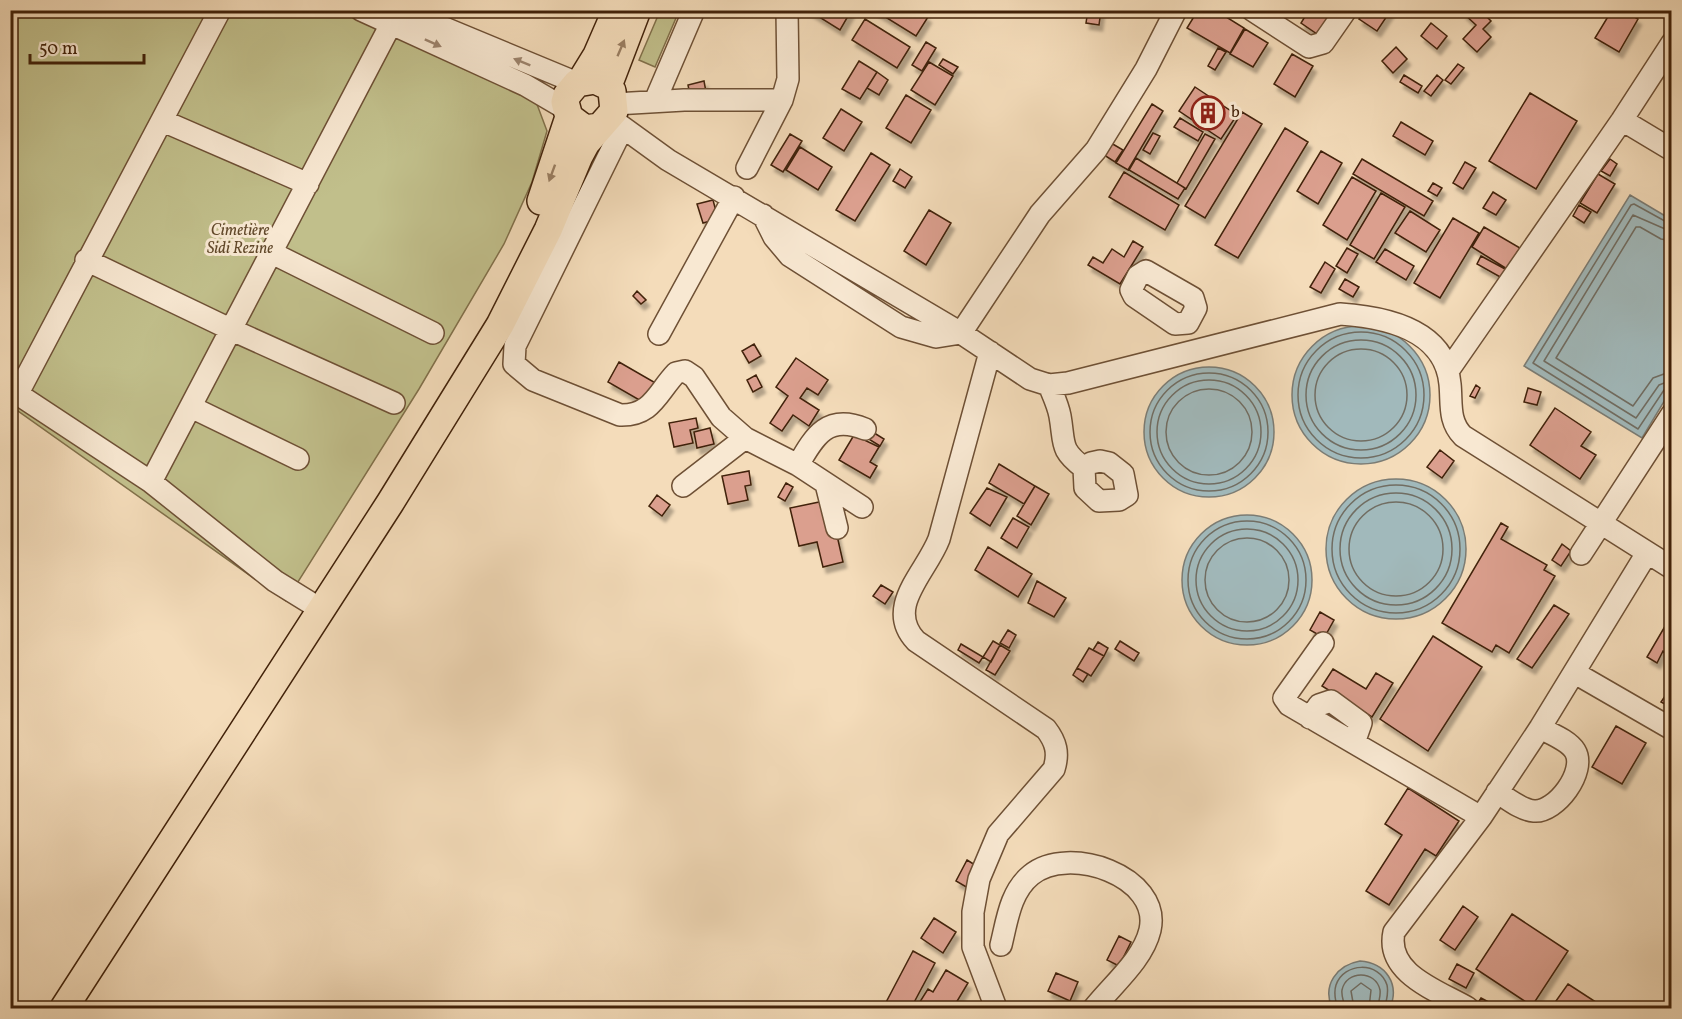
<svg xmlns="http://www.w3.org/2000/svg" width="1682" height="1019" font-family="Vollkorn,serif">
<style>
.green{fill:#c1bf8b;stroke:#81704a;stroke-width:1.5}
.water{fill:#a1b9bb;stroke:#7b7c74;stroke-width:1.5}
.lines{fill:none;stroke-linecap:round;stroke-linejoin:round}
.shore{stroke:#716d62;stroke-width:1.5}
.building{fill:#db9f8e;stroke:#412109;stroke-width:1.5;filter:url(#shadow)}
.minor-casing{stroke:#6e5035;stroke-width:24}
.major-casing{stroke:#412109;stroke-width:30}
.minor{stroke:#f8e8d2;stroke-width:21}
.major{stroke:#f4dcba;stroke-width:27}
.oneway{fill:#9c846e}
.oneway2{fill:#9a7e62}
.labels{text-anchor:middle;dominant-baseline:central;stroke-width:6;stroke-linejoin:round;paint-order:stroke}
.poi-label{font-size:16px;fill:#412109;stroke:#f8e8d2;text-anchor:start}
.park-label{font-size:16px;font-style:italic;fill:#61482a;stroke:#f8e8d2}
</style>
<defs>
<filter id="shadow"><feDropShadow dx="3.5" dy="6" stdDeviation="1.5" flood-color="#0004"/></filter>
</defs>
<rect width="100%" height="100%" fill="#f4dcba"/>
<filter id="stains"><feTurbulence type="fractalNoise" baseFrequency=".00333" numOctaves="4"/><feColorMatrix values="0 0 0 0 .2 0 0 0 0 .09 0 0 0 0 .02 0 0 0 .5 -.17"/></filter>
<radialGradient id="worn" r=".72"><stop offset=".6" stop-color="#630" stop-opacity="0"/><stop offset="1" stop-color="#630" stop-opacity=".3"/></radialGradient>
<path class="green" d="M11 11H343L535 99 547 131 532 182 504 244 419 389 286 601 11 406Z
M660 11H679L655 67 639 60Z"/>
<path class="water" d="M1630 195 1672 220 1671 390 1642 438 1524 366Z
M1292 395a69 69 0 1 1 138 0a69 69 0 1 1-138 0Z
M1144 432a65 65 0 1 1 130 0a65 65 0 1 1-130 0Z
M1326 549a70 70 0 1 1 140 0a70 70 0 1 1-140 0Z
M1182 580a65 65 0 1 1 130 0a65 65 0 1 1-130 0Z
M1360 961C1386 963 1400 984 1390 1008H1332C1322 985 1337 965 1360 961Z"/>
<g class="lines">
<path class="shore" d="M1672 225 1634 204 1631 205 1533 363 1638 429 1664 390 1672 387
M1672 232 1633 215 1544 361 1636 418 1659 385 1672 380
M1672 241 1661 239 1640 227H1636L1556 358 1633 406 1653 378 1672 371
M1298 395a63 63 0 1 1 126 0a63 63 0 1 1-126 0Z
M1306 395a55 55 0 1 1 110 0a55 55 0 1 1-110 0Z
M1315 395a46 46 0 1 1 92 0a46 46 0 1 1-92 0Z
M1150 432a59 59 0 1 1 118 0a59 59 0 1 1-118 0Z
M1157 432a52 52 0 1 1 104 0a52 52 0 1 1-104 0Z
M1166 432a43 43 0 1 1 86 0a43 43 0 1 1-86 0Z
M1332 549a64 64 0 1 1 128 0a64 64 0 1 1-128 0Z
M1340 549a56 56 0 1 1 112 0a56 56 0 1 1-112 0Z
M1349 549a47 47 0 1 1 94 0a47 47 0 1 1-94 0Z
M1188 580a59 59 0 1 1 118 0a59 59 0 1 1-118 0Z
M1196 580a51 51 0 1 1 102 0a51 51 0 1 1-102 0Z
M1205 580a42 42 0 1 1 84 0a42 42 0 1 1-84 0Z
M1337 1008C1336 1000 1333 994 1336 985 1344 962 1379 961 1387 985 1389 994 1386 1000 1385 1008
M1345 1008C1344 1002 1341 996 1342 990 1346 970 1376 970 1380 990 1381 996 1378 1002 1378 1008
M1354 1008 1351 991 1361 983 1371 990 1369 1008"/>
</g>
<path class="building" d="M808 10H851V11L840 30Z
M874 10H918L928 17 916 36Z
M1088 10H1101L1099 25 1086 23Z
M1198 10H1215L1244 28 1230 53 1187 28Z
M1309 10H1338L1320 36 1301 23Z
M1365 10H1391L1377 31 1359 19Z
M1466 10H1480L1491 21 1483 29 1491 37 1477 52 1463 39 1476 25 1463 13Z
M1612 10H1623L1638 19 1619 52 1595 38Z
M865 19 910 47 897 68 852 40Z
M1431 23 1447 36 1437 49 1421 36Z
M1245 29 1268 43 1253 67 1230 54Z
M926 42 936 48 922 71 912 65Z
M1396 47 1407 59 1393 73 1382 61Z
M1218 48 1226 52 1215 70 1208 66Z
M1292 54 1313 66 1295 97 1274 84Z
M943 59 958 67 953 74 939 65Z
M859 61 877 72 860 99 842 89Z
M929 62 953 76 935 105 911 90Z
M1458 64 1464 68 1451 84 1445 80Z
M877 72 888 80 879 95 867 88Z
M1404 75 1422 86 1418 93 1400 82Z
M1437 75 1443 80 1431 96 1424 91Z
M704 81 706 92 690 95 688 85Z
M1195 87 1237 115 1221 139 1179 111Z
M1530 93 1577 121 1536 189 1489 161Z
M906 95 931 110 911 143 886 128Z
M1152 104 1163 111 1128 170 1116 163Z
M841 109 862 122 844 151 823 138Z
M1242 112 1262 124 1205 218 1185 206Z
M1180 118 1203 132 1198 141 1174 127Z
M1401 122 1433 141 1425 155 1393 136Z
M1285 128 1308 142 1238 258 1215 245Z
M1153 133 1160 136 1150 154 1143 150Z
M790 134 802 141 783 172 771 165Z
M1205 134 1215 139 1186 189 1177 183Z
M1111 143 1123 150 1115 162 1104 155Z
M800 147 832 167 818 190 786 170Z
M1321 151 1342 163 1318 204 1297 191Z
M871 153 890 165 855 221 836 210Z
M1136 158 1185 188 1178 199 1129 170Z
M1362 159 1433 201 1424 216 1353 174Z
M1610 159 1617 164 1610 176 1601 171Z
M1465 162 1476 168 1463 189 1453 183Z
M900 169 912 177 905 188 893 181Z
M1124 172 1179 205 1165 230 1109 197Z
M1598 174 1615 184 1597 213 1580 203Z
M1352 177 1376 191 1347 240 1323 225Z
M1433 183 1442 188 1437 196 1428 191Z
M1493 192 1506 200 1496 215 1483 208Z
M1381 193 1405 207 1374 259 1350 245Z
M713 200 718 219 703 223 697 204Z
M1579 205 1591 212 1584 223 1573 216Z
M929 210 951 223 926 265 904 251Z
M1410 211 1440 230 1426 252 1395 233Z
M1453 218 1479 233 1440 298 1414 283Z
M1484 227 1520 248 1507 269 1472 247Z
M1133 241 1143 247 1120 284 1088 265 1093 257 1103 263 1112 249 1124 257Z
M1347 248 1358 254 1347 273 1336 266Z
M1385 249 1414 266 1406 280 1376 262Z
M1481 256 1507 270 1502 278 1477 264Z
M1325 262 1335 269 1321 293 1310 287Z
M1345 279 1359 287 1353 297 1339 289Z
M637 291 646 300 641 304 633 296Z
M754 344 761 356 749 363 742 351Z
M796 358 828 380 818 395 807 388 800 398 819 410 809 426 793 415 782 431 770 423 788 396 776 387Z
M619 362 659 385 648 405 608 382Z
M756 375 762 387 753 392 747 380Z
M1476 385 1480 388 1475 398 1470 396Z
M1528 388 1541 392 1537 405 1524 402Z
M1555 408 1591 432 1581 446 1596 455 1580 479 1530 445Z
M696 418 698 428 690 430 693 443 674 447 669 423Z
M710 428 714 444 697 448 694 432Z
M871 431 884 439 880 446 867 438Z
M854 435 879 447 870 462 877 466 870 478 839 460Z
M1440 450 1454 461 1442 478 1427 467Z
M999 464 1035 486 1024 504 989 483Z
M749 471 751 485 745 486 748 500 728 504 722 476Z
M786 483 793 487 785 501 778 497Z
M1035 486 1049 494 1031 525 1017 516Z
M987 488 1007 497 990 526 970 513Z
M657 495 670 505 662 516 649 506Z
M829 500 843 562 823 567 817 542 799 546 790 508Z
M1013 518 1029 527 1017 548 1001 538Z
M1501 523 1508 527 1501 539 1547 565 1544 570 1555 576 1509 653 1496 645 1492 652 1442 623Z
M1562 544 1571 551 1561 566 1552 560Z
M988 547 1032 574 1018 597 975 570Z
M1037 581 1066 598 1054 617 1028 603Z
M881 585 893 592 885 604 873 596Z
M1554 605 1569 614 1532 668 1517 659Z
M1320 612 1334 620 1324 638 1310 630Z
M1671 616 1672 656 1663 651 1657 663 1647 657Z
M1008 630 1016 635 1009 648 1000 643Z
M1433 636 1482 667 1428 751 1380 719Z
M993 641 1000 645 991 662 983 657Z
M1120 641 1139 653 1134 661 1115 649Z
M1098 642 1108 648 1104 656 1093 650Z
M961 644 983 657 979 663 958 650Z
M1000 645 1010 651 995 675 986 670Z
M1089 648 1104 656 1091 676 1077 668Z
M1077 668 1088 674 1083 682 1073 675Z
M1333 669 1366 689 1376 673 1393 683 1372 717 1322 686Z
M1672 686V708L1661 702Z
M1616 726 1646 743 1622 784 1592 767Z
M1408 788 1459 821 1436 856 1425 849 1389 905 1366 891 1402 835 1385 824Z
M967 860 980 868 968 888 956 881Z
M1463 906 1478 917 1455 950 1440 940Z
M1512 914 1568 951 1532 1006 1476 969Z
M934 918 956 932 943 953 921 938Z
M1119 936 1131 942 1119 966 1107 960Z
M913 951 935 963 911 1008H883Z
M1457 964 1474 973 1466 988 1449 979Z
M946 970 968 983 953 1008H916L928 989 933 992Z
M1056 973 1078 982 1070 1001 1048 991Z
M1568 984 1605 1008H1551Z
M1481 998 1498 1007 1497 1008 1476 1006Z"/>
<g class="lines">
<defs>
<path id="minor" d="M361 10 525 85 566 109
M401 10 577 83
M1252 10 1309 47 1323 43 1346 10
M655 101 694 10
M615 104 684 100H782
M610 118 668 160 961 333 1030 379 1049 385 1068 383 1340 314C1385 317 1445 329 1450 384 1452 403 1448 421 1463 436L1672 568
M1622 120 1672 150
M163 121 308 184
M622 129 515 346 514 364 533 380 620 415C652 416 657 393 676 373L685 371 694 377 721 417 745 438 798 465 862 507
M747 168 782 100 788 79 787 10
M763 215 774 237 790 256 901 327 936 337 961 333 1040 214 1096 150 1146 69 1176 10
M272 253 433 333
M86 260 232 330 394 403
M1146 271 1193 298 1196 308 1188 323 1175 324 1134 296 1131 290 1138 276Z
M659 334 734 197
M990 352 939 539C926 573 884 607 916 641L1046 729C1056 742 1059 753 1054 769L998 834 979 879 973 912V947L996 1008
M1448 371 1622 120 1672 43
M1049 385C1053 395 1058 405 1060 416 1065 444 1059 449 1084 468
M10 389 151 482 275 581 309 602
M18 393 220 10
M191 407 298 459
M1100 461 1109 463 1123 474 1127 495 1119 500 1099 501 1085 488 1084 468 1091 463Z
M798 465C815 435 828 414 865 429
M151 482 391 24
M826 484 837 528
M683 486 745 438
M1581 554 1672 414
M1323 643 1284 698 1289 705 1481 817
M1575 673 1672 729
M1310 718 1319 705 1331 701 1361 723 1354 743
M1497 792C1508 799 1521 810 1534 811 1556 813 1587 771 1575 751 1568 740 1551 734 1540 728
M1001 945C1007 921 1010 892 1031 875 1068 844 1162 876 1150 930 1143 960 1112 985 1094 1008
M1468 1008C1439 991 1385 974 1394 932L1481 817 1540 728 1647 553"/>
<path id="major" d="M581 81 597 55 614 16
M608 86 637 10
M541 201 569 117
M64 1008 390 503 500 325 548 230 579 156 586 143 614 111 612 91 608 86 595 80 577 83 567 95 565 102 569 117 585 129 600 127"/>
</defs>
<use href="#minor" class="minor-casing"/>
<use href="#major" class="major-casing"/>
<use href="#minor" class="minor"/>
<use href="#major" class="major"/>
</g>
<defs><path id="oneway-solid" d="M-6-.8H1V-3.2L6.5 0L1 3.2V.8H-6Z" transform="scale(1.5)"/></defs>
<g class="oneway">
<use href="#oneway-solid" transform="translate(433 43) rotate(24)"/>
<use href="#oneway-solid" transform="translate(522 62) rotate(-158)"/>
</g>
<g class="oneway2">
<use href="#oneway-solid" transform="translate(621 48) rotate(-67)"/>
<use href="#oneway-solid" transform="translate(552 173) rotate(110)"/>
</g>
<defs>
<symbol id="building-ring" viewBox="-11 -11 22 22"><circle r="9.5" fill="#f8e8d2" stroke="#8f2418" stroke-width="1.5"/><path d="M-4-6H4V6H1V3H-1V6H-4ZM-2.5-4.3h1.7v1.8h-1.7ZM.8-4.3h1.7v1.8H.8ZM-2.5-1h1.7V.8h-1.7ZM.8-1h1.7V.8H.8Z" fill="#8f2418"/></symbol>
</defs>
<g fill-rule="evenodd">
<use href="#building-ring" x="1189" y="94" width="38" height="38"/>
</g>
<g class="labels">
<g class="poi-label">
<text x="1231" y="113">b</text>
</g>
<g class="park-label">
<text x="240" y="231">Cimetière<tspan x="240" dy="18">Sidi Rezine</tspan></text>
</g>
</g>
<rect width="1682" height="1019" fill="none" stroke="#f4dcba" stroke-width="36"/>
<rect x="12" y="12" width="1658" height="995" fill="none" stroke="#412109" stroke-width="3"/>
<rect x="18" y="18" width="1646" height="983" fill="none" stroke="#412109" stroke-width="1.5"/>
<path d="M30 54v9h114v-9" fill="none" stroke="#412109" stroke-width="3"/>
<text x="39" y="54" font-size="18" fill="#412109" stroke="#f8e8d2" stroke-width="4.5" paint-order="stroke">50 m</text>
<rect width="100%" height="100%" filter="url(#stains)"/>
<rect width="100%" height="100%" fill="url(#worn)"/>
</svg>
